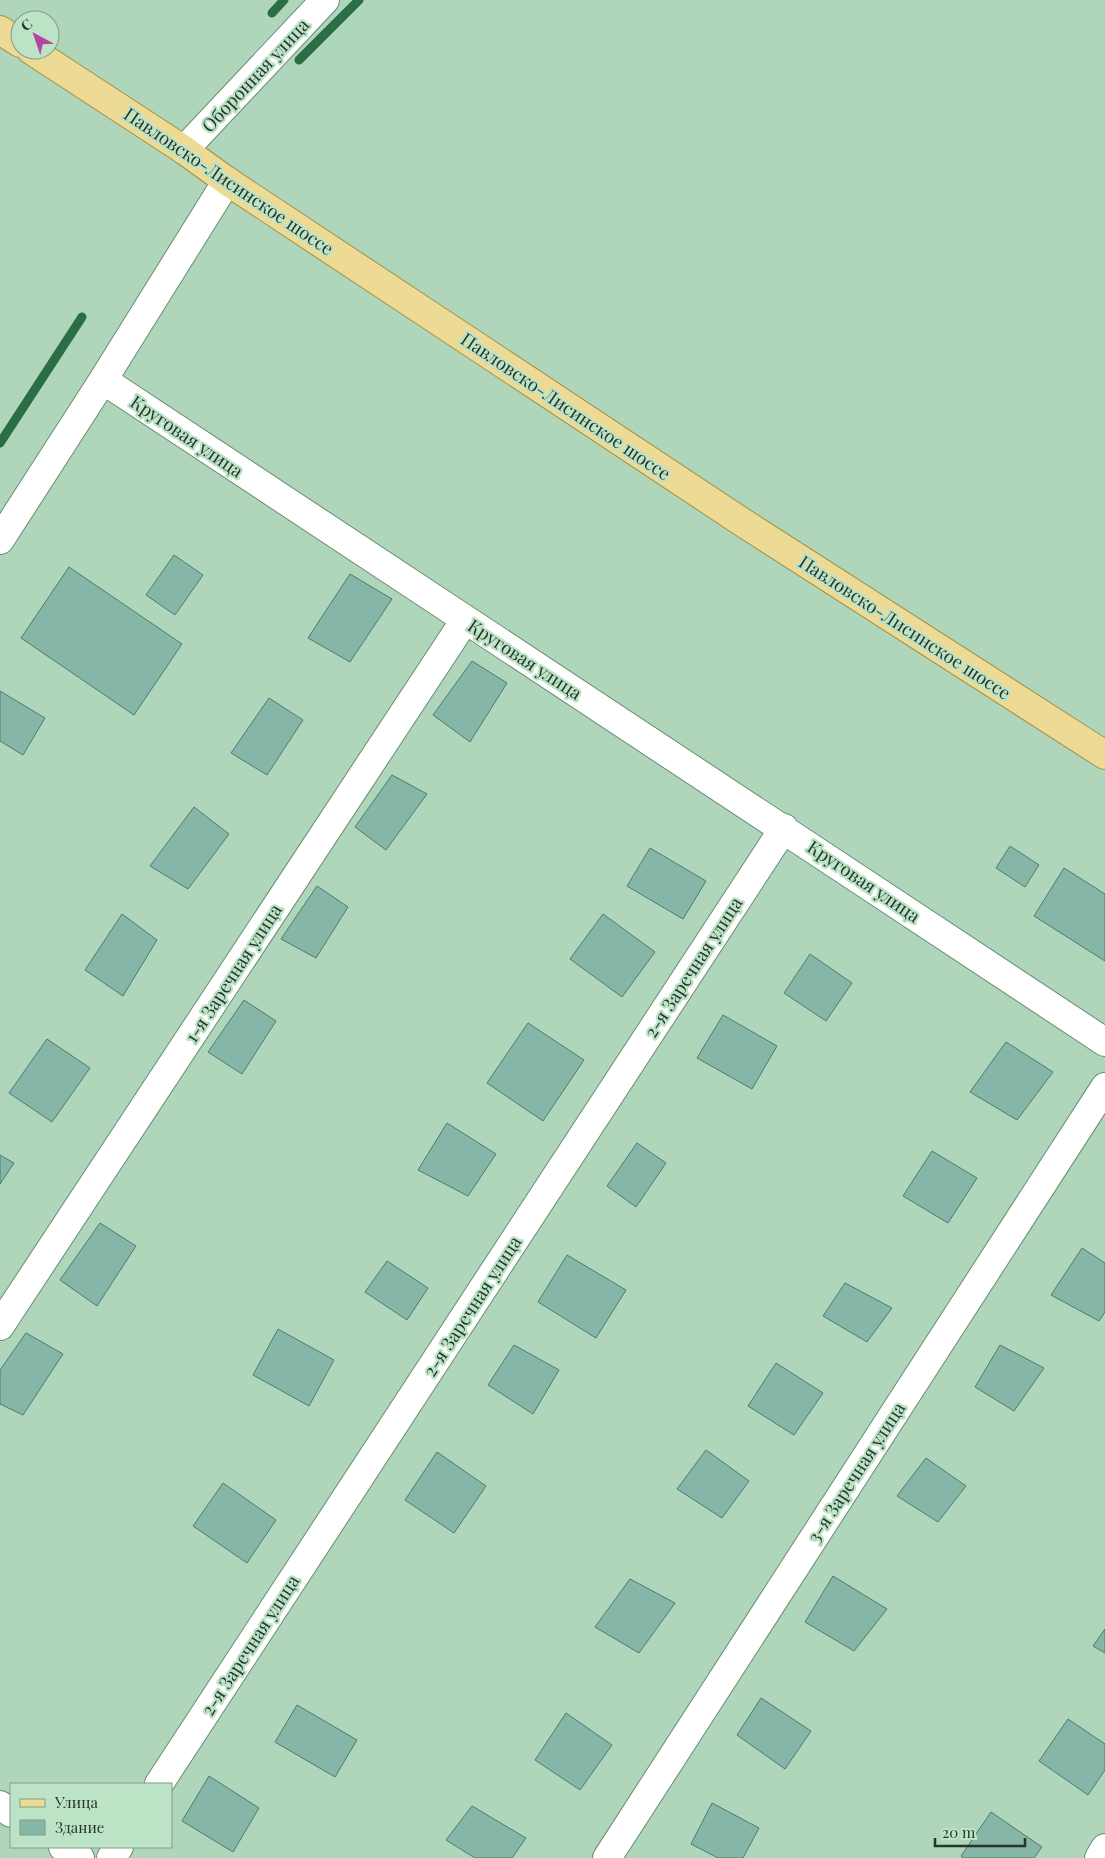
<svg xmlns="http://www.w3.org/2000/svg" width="1105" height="1858" font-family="'Playfair Display',serif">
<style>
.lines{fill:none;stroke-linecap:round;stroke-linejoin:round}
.stream{stroke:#2b6d45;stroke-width:9}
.building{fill:#85b6a7;stroke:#4c7c6e}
.minor-casing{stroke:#688d73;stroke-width:30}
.major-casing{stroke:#a09042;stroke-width:30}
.minor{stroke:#fff;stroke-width:28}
.major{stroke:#edda95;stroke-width:28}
.labels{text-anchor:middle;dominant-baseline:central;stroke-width:4.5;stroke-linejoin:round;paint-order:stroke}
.street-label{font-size:18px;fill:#27362b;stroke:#bce3c6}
</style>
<rect width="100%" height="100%" fill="#afd6ba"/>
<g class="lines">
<path class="stream" d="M272 13 284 0
M299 60 359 0
M0 443 82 317"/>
</g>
<path class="building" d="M174 555 203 575 175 615 146 595Z
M69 567 182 644 134 715 21 638Z
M350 574 392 599 350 662 308 638Z
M472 661 507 683 470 742 433 715Z
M0 691 45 718 23 755 0 741Z
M269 698 303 720 267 775 231 753Z
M392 775 427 794 386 850 355 827Z
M194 807 229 834 188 889 150 866Z
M1010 846 1039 865 1025 887 996 868Z
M650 848 706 881 683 919 627 886Z
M1064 868 1105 894V961L1034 916Z
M317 886 348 907 316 958 281 939Z
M122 914 157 940 123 996 85 970Z
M603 914 655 952 622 997 570 959Z
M810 954 852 983 826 1021 784 993Z
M244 1000 276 1021 242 1074 208 1052Z
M723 1015 777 1046 752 1089 697 1058Z
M528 1023 584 1060 543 1121 487 1083Z
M47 1039 90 1068 52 1122 9 1093Z
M1006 1042 1053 1072 1017 1120 970 1092Z
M447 1123 496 1154 468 1196 418 1170Z
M637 1143 666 1163 636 1207 607 1186Z
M932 1151 977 1178 948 1223 903 1196Z
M0 1155 14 1163 0 1184Z
M100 1223 136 1246 97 1306 60 1280Z
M1082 1248 1105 1263V1312L1099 1321 1051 1295Z
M567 1255 626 1290 596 1338 538 1302Z
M387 1261 428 1288 407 1320 365 1292Z
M845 1283 892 1308 867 1342 823 1316Z
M278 1329 334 1360 309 1406 253 1375Z
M26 1333 63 1354 23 1415 0 1404V1370Z
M514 1345 559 1370 533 1414 488 1385Z
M1000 1345 1044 1368 1014 1411 975 1387Z
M776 1363 823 1393 794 1435 748 1406Z
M706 1450 749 1481 722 1518 677 1489Z
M437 1452 486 1486 454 1533 405 1500Z
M926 1458 966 1486 938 1522 897 1496Z
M223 1483 276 1520 247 1563 193 1526Z
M833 1576 887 1609 854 1651 805 1622Z
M630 1579 675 1603 639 1653 595 1627Z
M1105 1629V1653L1093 1646Z
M761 1698 811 1731 785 1769 737 1735Z
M297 1705 357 1740 335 1777 275 1742Z
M566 1713 612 1745 580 1790 535 1760Z
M1068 1719 1105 1744V1770L1088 1795 1039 1761Z
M209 1776 259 1808 233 1852 182 1821Z
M712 1803 759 1828 743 1858H718L691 1844Z
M472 1806 526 1838 512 1858H475L446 1840Z
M991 1812 1042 1847 1034 1858H963L961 1856Z"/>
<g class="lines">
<defs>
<path id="minor" d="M184 150 325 0
M103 380C437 601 772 820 1105 1042
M0 540 103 380 227 181
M0 1326 465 620
M159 1784 784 828
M0 1805 11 1813
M63 1847 80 1858
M111 1858 119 1847
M607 1858 1105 1087
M1099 1858 1105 1848"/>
<path id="major" d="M0 30 20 43
M31 50 184 150 227 181 742 522 1105 755"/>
</defs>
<use href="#minor" class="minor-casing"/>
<use href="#major" class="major-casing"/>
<use href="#minor" class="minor"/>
<use href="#major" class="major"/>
</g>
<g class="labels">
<g class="street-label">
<text transform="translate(255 75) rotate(-47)">Оборонная улица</text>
<text transform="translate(229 181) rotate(34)">Павловско-Лисинское шоссе</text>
<text transform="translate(566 406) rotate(34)">Павловско-Лисинское шоссе</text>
<text transform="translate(187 436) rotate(34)">Круговая улица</text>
<text transform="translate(905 627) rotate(33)">Павловско-Лисинское шоссе</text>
<text transform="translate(525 659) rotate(33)">Круговая улица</text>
<text transform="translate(864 881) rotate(34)">Круговая улица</text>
<text transform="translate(693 967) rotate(-57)">2-я Заречная улица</text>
<text transform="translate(233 973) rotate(-57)">1-я Заречная улица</text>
<text transform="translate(472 1306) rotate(-57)">2-я Заречная улица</text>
<text transform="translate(856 1472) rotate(-57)">3-я Заречная улица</text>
<text transform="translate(250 1645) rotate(-57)">2-я Заречная улица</text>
</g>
</g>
<rect x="10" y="1783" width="162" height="65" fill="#bce3c6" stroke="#809e88"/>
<rect x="20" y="1799" width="25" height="8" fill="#edda95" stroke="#809e88"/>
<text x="55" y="1808" font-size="15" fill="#27362b">Улица</text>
<rect x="20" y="1820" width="25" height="15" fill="#85b6a7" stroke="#809e88"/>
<text x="55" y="1833" font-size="15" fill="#27362b">Здание</text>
<g transform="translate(35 35) rotate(320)"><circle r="24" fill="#bce3c6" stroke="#809e88"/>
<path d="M0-4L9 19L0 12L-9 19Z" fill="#b345a4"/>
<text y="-8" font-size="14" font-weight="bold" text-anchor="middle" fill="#27362b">С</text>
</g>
<path d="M935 1838v8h90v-8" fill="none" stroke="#27362b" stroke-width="2.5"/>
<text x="942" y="1838" font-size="15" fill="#27362b" stroke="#bce3c6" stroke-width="4" paint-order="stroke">20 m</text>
</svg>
